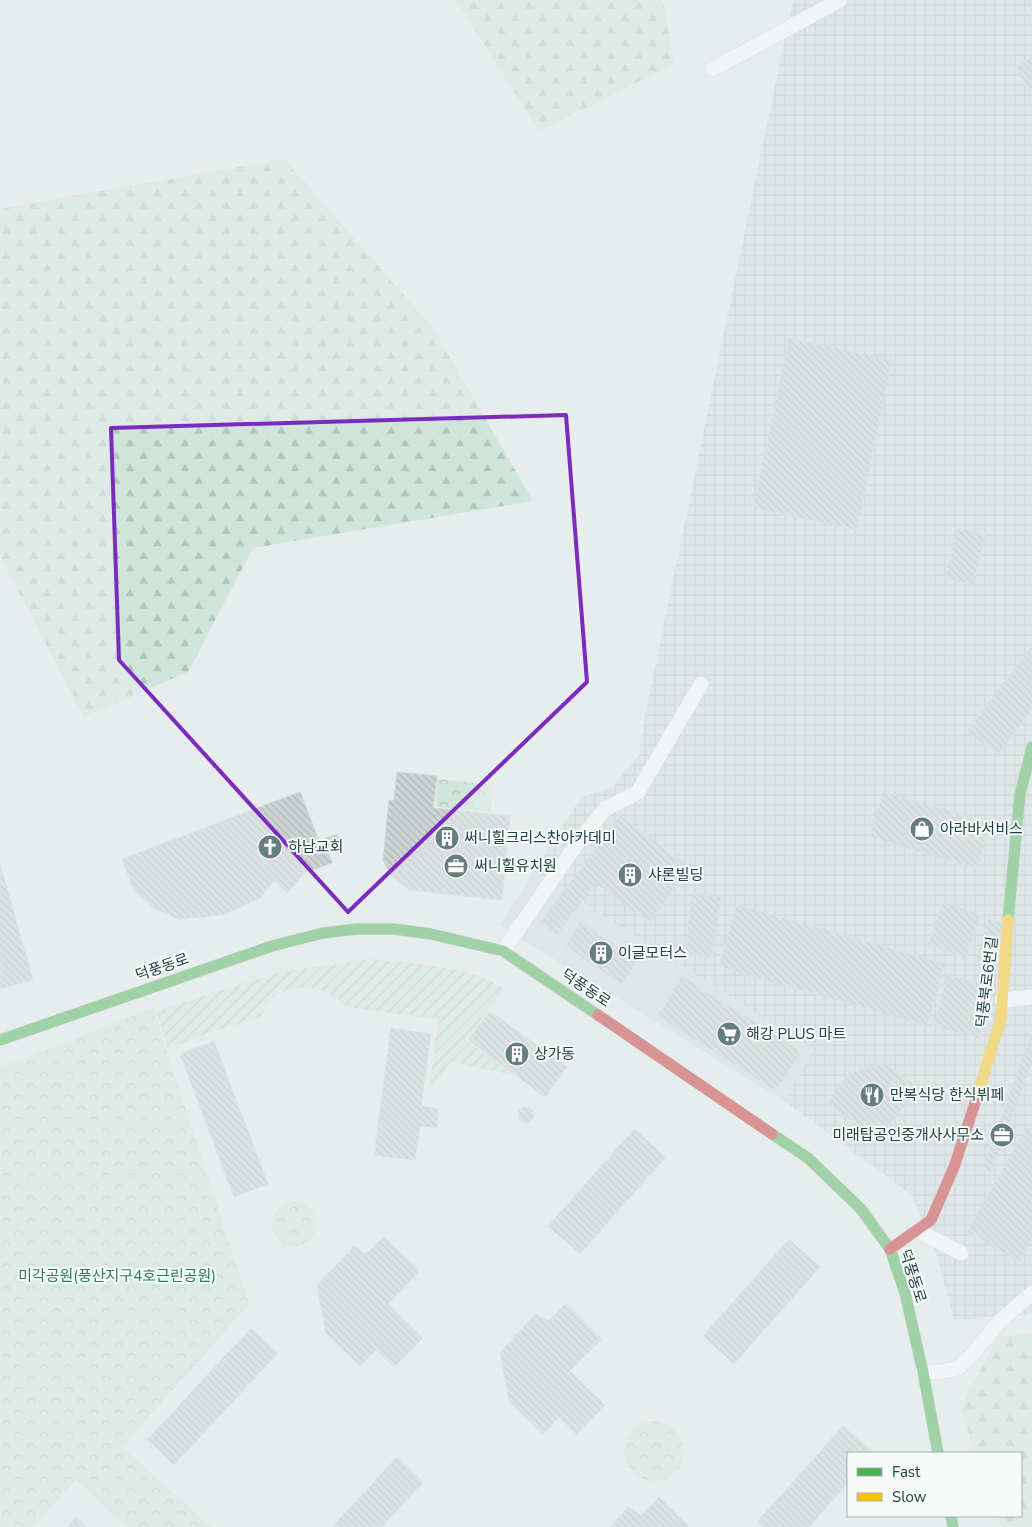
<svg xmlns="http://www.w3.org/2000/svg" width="1032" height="1527" font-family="'Nunito Sans','Noto Sans KR',sans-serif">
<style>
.built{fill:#d5dfde}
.industrial{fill:url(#industrial-grid)}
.forest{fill:url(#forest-firs)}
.park{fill:url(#park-crowns)}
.garden{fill:url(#garden-furrows)}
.building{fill:url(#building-back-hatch);stroke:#d0d6d5}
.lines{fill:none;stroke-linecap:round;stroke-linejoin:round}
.lane-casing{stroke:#c4cac9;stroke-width:16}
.fast-casing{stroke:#c3cbca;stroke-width:12}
.slow-casing{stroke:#c3cbca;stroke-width:12}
.jam-casing{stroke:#c3cbca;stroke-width:12}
.lane{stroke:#fbfcfc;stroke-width:15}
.fast{stroke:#4caf50;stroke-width:11}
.slow{stroke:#ffc107;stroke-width:11}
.jam{stroke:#c62828;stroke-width:11}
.marked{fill:none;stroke:#7b2cbf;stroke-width:4;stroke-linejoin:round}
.labels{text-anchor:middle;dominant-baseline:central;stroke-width:4;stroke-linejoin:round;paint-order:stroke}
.poi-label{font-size:15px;fill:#224342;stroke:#f6fbfa;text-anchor:start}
.street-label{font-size:15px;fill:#224342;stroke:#f6fbfa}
.park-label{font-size:15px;fill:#2a7c5d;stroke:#f6fbfa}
</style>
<defs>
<pattern id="industrial-grid" width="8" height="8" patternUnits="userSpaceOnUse" patternTransform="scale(1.25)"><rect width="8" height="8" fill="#d5dfde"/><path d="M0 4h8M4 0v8" fill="none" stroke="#b7c1c0"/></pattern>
<pattern id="forest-firs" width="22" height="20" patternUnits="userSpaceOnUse" patternTransform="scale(1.25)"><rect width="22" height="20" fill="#d0e6dc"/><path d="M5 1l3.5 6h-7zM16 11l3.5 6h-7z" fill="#b2c6be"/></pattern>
<pattern id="park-crowns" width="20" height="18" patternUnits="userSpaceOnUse" patternTransform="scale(1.25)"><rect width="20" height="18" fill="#d0e6dc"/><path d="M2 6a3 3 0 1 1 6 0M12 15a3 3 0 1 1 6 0" fill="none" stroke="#b2c6be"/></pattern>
<pattern id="garden-furrows" width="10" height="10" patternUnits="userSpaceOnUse" patternTransform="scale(1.25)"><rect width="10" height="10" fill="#d0e6dc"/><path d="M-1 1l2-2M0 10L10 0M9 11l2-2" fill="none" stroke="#b2c6be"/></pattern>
<pattern id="building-back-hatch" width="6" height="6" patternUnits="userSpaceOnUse" patternTransform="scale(1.25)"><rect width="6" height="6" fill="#ced4d3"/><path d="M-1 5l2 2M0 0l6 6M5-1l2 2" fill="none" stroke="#b1b7b6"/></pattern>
</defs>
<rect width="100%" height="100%" fill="#e7edec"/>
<path class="built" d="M534 871 815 1050 784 1101 499 925Z"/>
<path class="industrial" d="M799 0H1032V1314L954 1320 936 1253 912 1195 784 1101 814 1050 534 871 581 798 613 787 639 755 646 711 792 4Z"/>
<path class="forest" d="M456 0H663L674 64 539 131Z
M284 159 433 328 533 501 253 548 188 672 84 717 0 557V209Z
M1032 1333V1527H1002L998 1516H1021V1453H976L960 1409 998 1337Z"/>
<path class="park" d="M438 779 493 785 490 812 436 807Z
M153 1008 249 1304 122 1447 211 1527H127L76 1480 33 1527H0V1068Z
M272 1224a22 22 0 1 1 44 0a22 22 0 1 1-44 0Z
M624 1451a30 30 0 1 1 60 0a30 30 0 1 1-60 0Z"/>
<path class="garden" d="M373 959C411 964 472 966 504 989L466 1040 514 1075 451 1062 429 1092 438 1019 346 1007C320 980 277 978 261 1017L206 1034 168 1049 156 1011 280 972Z"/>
<path class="building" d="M1029 0H1032V15H1031Z
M1032 57V95L1015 67Z
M789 338 892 360 857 530 753 508Z
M958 527 985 535 973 585 945 578Z
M1032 645V709L998 755 967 731Z
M397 772 437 776 433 808 510 816 502 900 409 890 391 876 383 860 389 800 394 801Z
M883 791 991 823 977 869 870 837Z
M300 792 319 841 337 834 341 843 327 849 332 863 304 873 288 893 274 881 259 899 222 915 179 919 155 909 134 891 122 859Z
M620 815 690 867 649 923 596 883 557 935 540 923Z
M0 864 33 980 0 989Z
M692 894 721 897 713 958 684 954Z
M943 902 981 915 966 958 928 944Z
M736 904 945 964 927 1026 719 967Z
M988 919 1004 923 993 965 976 961Z
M580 922 638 960 622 984 565 946Z
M0 958 8 987 0 989Z
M947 975 992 986 979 1038 934 1027Z
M682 976 801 1052 776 1091 658 1016Z
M490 1011 567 1067 545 1097 468 1040Z
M391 1028 431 1034 421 1106 439 1109 437 1128 420 1126 415 1160 374 1155Z
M1032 1032V1062L991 1173 982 1169Z
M214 1041 268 1184 234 1197 180 1054Z
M884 1063 917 1087 879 1140 827 1103 850 1072Z
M518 1115a8 8 0 1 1 16 0a8 8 0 1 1-16 0Z
M1027 1126 1032 1129V1239L1019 1262 967 1232Z
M634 1129 666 1157 580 1254 548 1226Z
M384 1236 420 1271 388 1304 423 1338 394 1367 376 1350 360 1366 326 1334 317 1285 354 1246 366 1254Z
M789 1239 820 1267 734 1364 703 1336Z
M566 1303 602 1339 570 1371 605 1405 576 1434 559 1417 543 1434 509 1401 500 1352 536 1314 549 1321Z
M251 1328 278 1353 174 1465 147 1440Z
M843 1426 874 1453H848V1483L809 1527H763L757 1522Z
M397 1457 423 1482 382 1527H332Z
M659 1497 689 1527H610L628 1507 641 1515Z
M76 1517 87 1527H67Z"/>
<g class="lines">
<defs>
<path id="lane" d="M713 69 840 0
M503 951 578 842 605 809 638 792 701 684
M1002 1000 1032 997
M916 1230 961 1253
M923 1372H940L958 1368 971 1356 998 1323 1032 1293"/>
<path id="fast" d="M1008 920 1020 794 1032 747
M0 1040 272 946 323 933 357 929H394L431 934 503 951 598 1015
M772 1134 808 1158 861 1209 890 1249 905 1293 923 1372 938 1453
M951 1516 953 1527"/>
<path id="slow" d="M977 1097 1001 1018 1008 920"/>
<path id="jam" d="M598 1015 772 1134
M890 1249 931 1220 954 1167 977 1097"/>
</defs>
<use href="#lane" class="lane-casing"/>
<use href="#fast" class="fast-casing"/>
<use href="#slow" class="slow-casing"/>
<use href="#jam" class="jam-casing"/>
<use href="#lane" class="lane"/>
<use href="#fast" class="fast"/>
<use href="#slow" class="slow"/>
<use href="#jam" class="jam"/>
</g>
<path d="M0 0H1032V1527H0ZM566 415 587 682 348 912 119 660 111 428Z" fill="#e7edec" fill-opacity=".55" fill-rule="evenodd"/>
<path class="marked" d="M566 415 587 682 348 912 119 660 111 428Z"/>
<defs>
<symbol id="shop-disc" viewBox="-11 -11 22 22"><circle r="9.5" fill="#677e7e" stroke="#f6fbfa"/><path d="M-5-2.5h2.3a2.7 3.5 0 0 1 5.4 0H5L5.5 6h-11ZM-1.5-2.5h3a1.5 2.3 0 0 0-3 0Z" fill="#fff"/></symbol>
<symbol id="building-disc" viewBox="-11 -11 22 22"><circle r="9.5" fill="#677e7e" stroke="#f6fbfa"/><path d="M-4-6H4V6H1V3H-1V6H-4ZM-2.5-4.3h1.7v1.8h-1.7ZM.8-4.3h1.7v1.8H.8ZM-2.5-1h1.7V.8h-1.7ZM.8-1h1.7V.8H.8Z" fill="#fff"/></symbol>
<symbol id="church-disc" viewBox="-11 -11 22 22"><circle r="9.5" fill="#677e7e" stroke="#f6fbfa"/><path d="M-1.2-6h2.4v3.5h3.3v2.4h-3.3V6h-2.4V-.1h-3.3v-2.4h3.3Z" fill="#fff"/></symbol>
<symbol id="office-disc" viewBox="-11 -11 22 22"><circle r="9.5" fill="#677e7e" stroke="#f6fbfa"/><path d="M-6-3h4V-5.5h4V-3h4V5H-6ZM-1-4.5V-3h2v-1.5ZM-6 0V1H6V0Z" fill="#fff"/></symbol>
<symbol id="supermarket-disc" viewBox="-11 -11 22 22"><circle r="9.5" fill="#677e7e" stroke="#f6fbfa"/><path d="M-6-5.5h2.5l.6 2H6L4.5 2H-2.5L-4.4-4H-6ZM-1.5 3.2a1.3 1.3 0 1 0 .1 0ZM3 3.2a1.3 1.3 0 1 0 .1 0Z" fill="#fff"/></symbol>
<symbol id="restaurant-disc" viewBox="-11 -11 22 22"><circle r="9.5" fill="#677e7e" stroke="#f6fbfa"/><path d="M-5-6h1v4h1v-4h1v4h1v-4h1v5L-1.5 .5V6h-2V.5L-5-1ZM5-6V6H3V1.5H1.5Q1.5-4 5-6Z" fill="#fff"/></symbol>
</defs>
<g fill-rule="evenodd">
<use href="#shop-disc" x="908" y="815" width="28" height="28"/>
<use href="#building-disc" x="433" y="824" width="28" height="28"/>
<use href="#church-disc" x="256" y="833" width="28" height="28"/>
<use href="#office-disc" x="442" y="852" width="28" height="28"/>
<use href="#building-disc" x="616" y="861" width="28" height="28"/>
<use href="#building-disc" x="587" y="939" width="28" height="28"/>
<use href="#supermarket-disc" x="715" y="1020" width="28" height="28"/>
<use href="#building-disc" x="503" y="1040" width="28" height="28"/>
<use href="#restaurant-disc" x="858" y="1081" width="28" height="28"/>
<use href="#office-disc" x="988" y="1121" width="28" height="28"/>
</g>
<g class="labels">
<g class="poi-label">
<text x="940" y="829">아라바서비스</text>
<text x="464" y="838">써니힐크리스찬아카데미</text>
<text x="288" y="847">하남교회</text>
<text x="474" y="866">써니힐유치원</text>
<text x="648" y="875">샤론빌딩</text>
<text x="618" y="953">이글모터스</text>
<text x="746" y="1034">해강 PLUS 마트</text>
<text x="534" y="1054">상가동</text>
<text x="890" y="1095">만복식당 한식뷔페</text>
<text x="984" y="1135" text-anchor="end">미래탑공인중개사사무소</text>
</g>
<g class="street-label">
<text transform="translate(162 967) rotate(-19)">덕풍동로</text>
<text transform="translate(987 982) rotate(-83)">덕풍북로6번길</text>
<text transform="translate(586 988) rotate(34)">덕풍동로</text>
<text transform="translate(913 1276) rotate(72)">덕풍동로</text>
</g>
<g class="park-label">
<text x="117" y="1276">미각공원(풍산지구4호근린공원)</text>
</g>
</g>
<rect x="847" y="1452" width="175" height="65" fill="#f6fbfa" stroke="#a1b1b0"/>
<rect x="857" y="1468" width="25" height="8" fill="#4caf50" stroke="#a1b1b0"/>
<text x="892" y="1477" font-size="15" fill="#224342">Fast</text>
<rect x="857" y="1493" width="25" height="8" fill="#ffc107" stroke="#a1b1b0"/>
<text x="892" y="1502" font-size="15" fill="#224342">Slow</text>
</svg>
